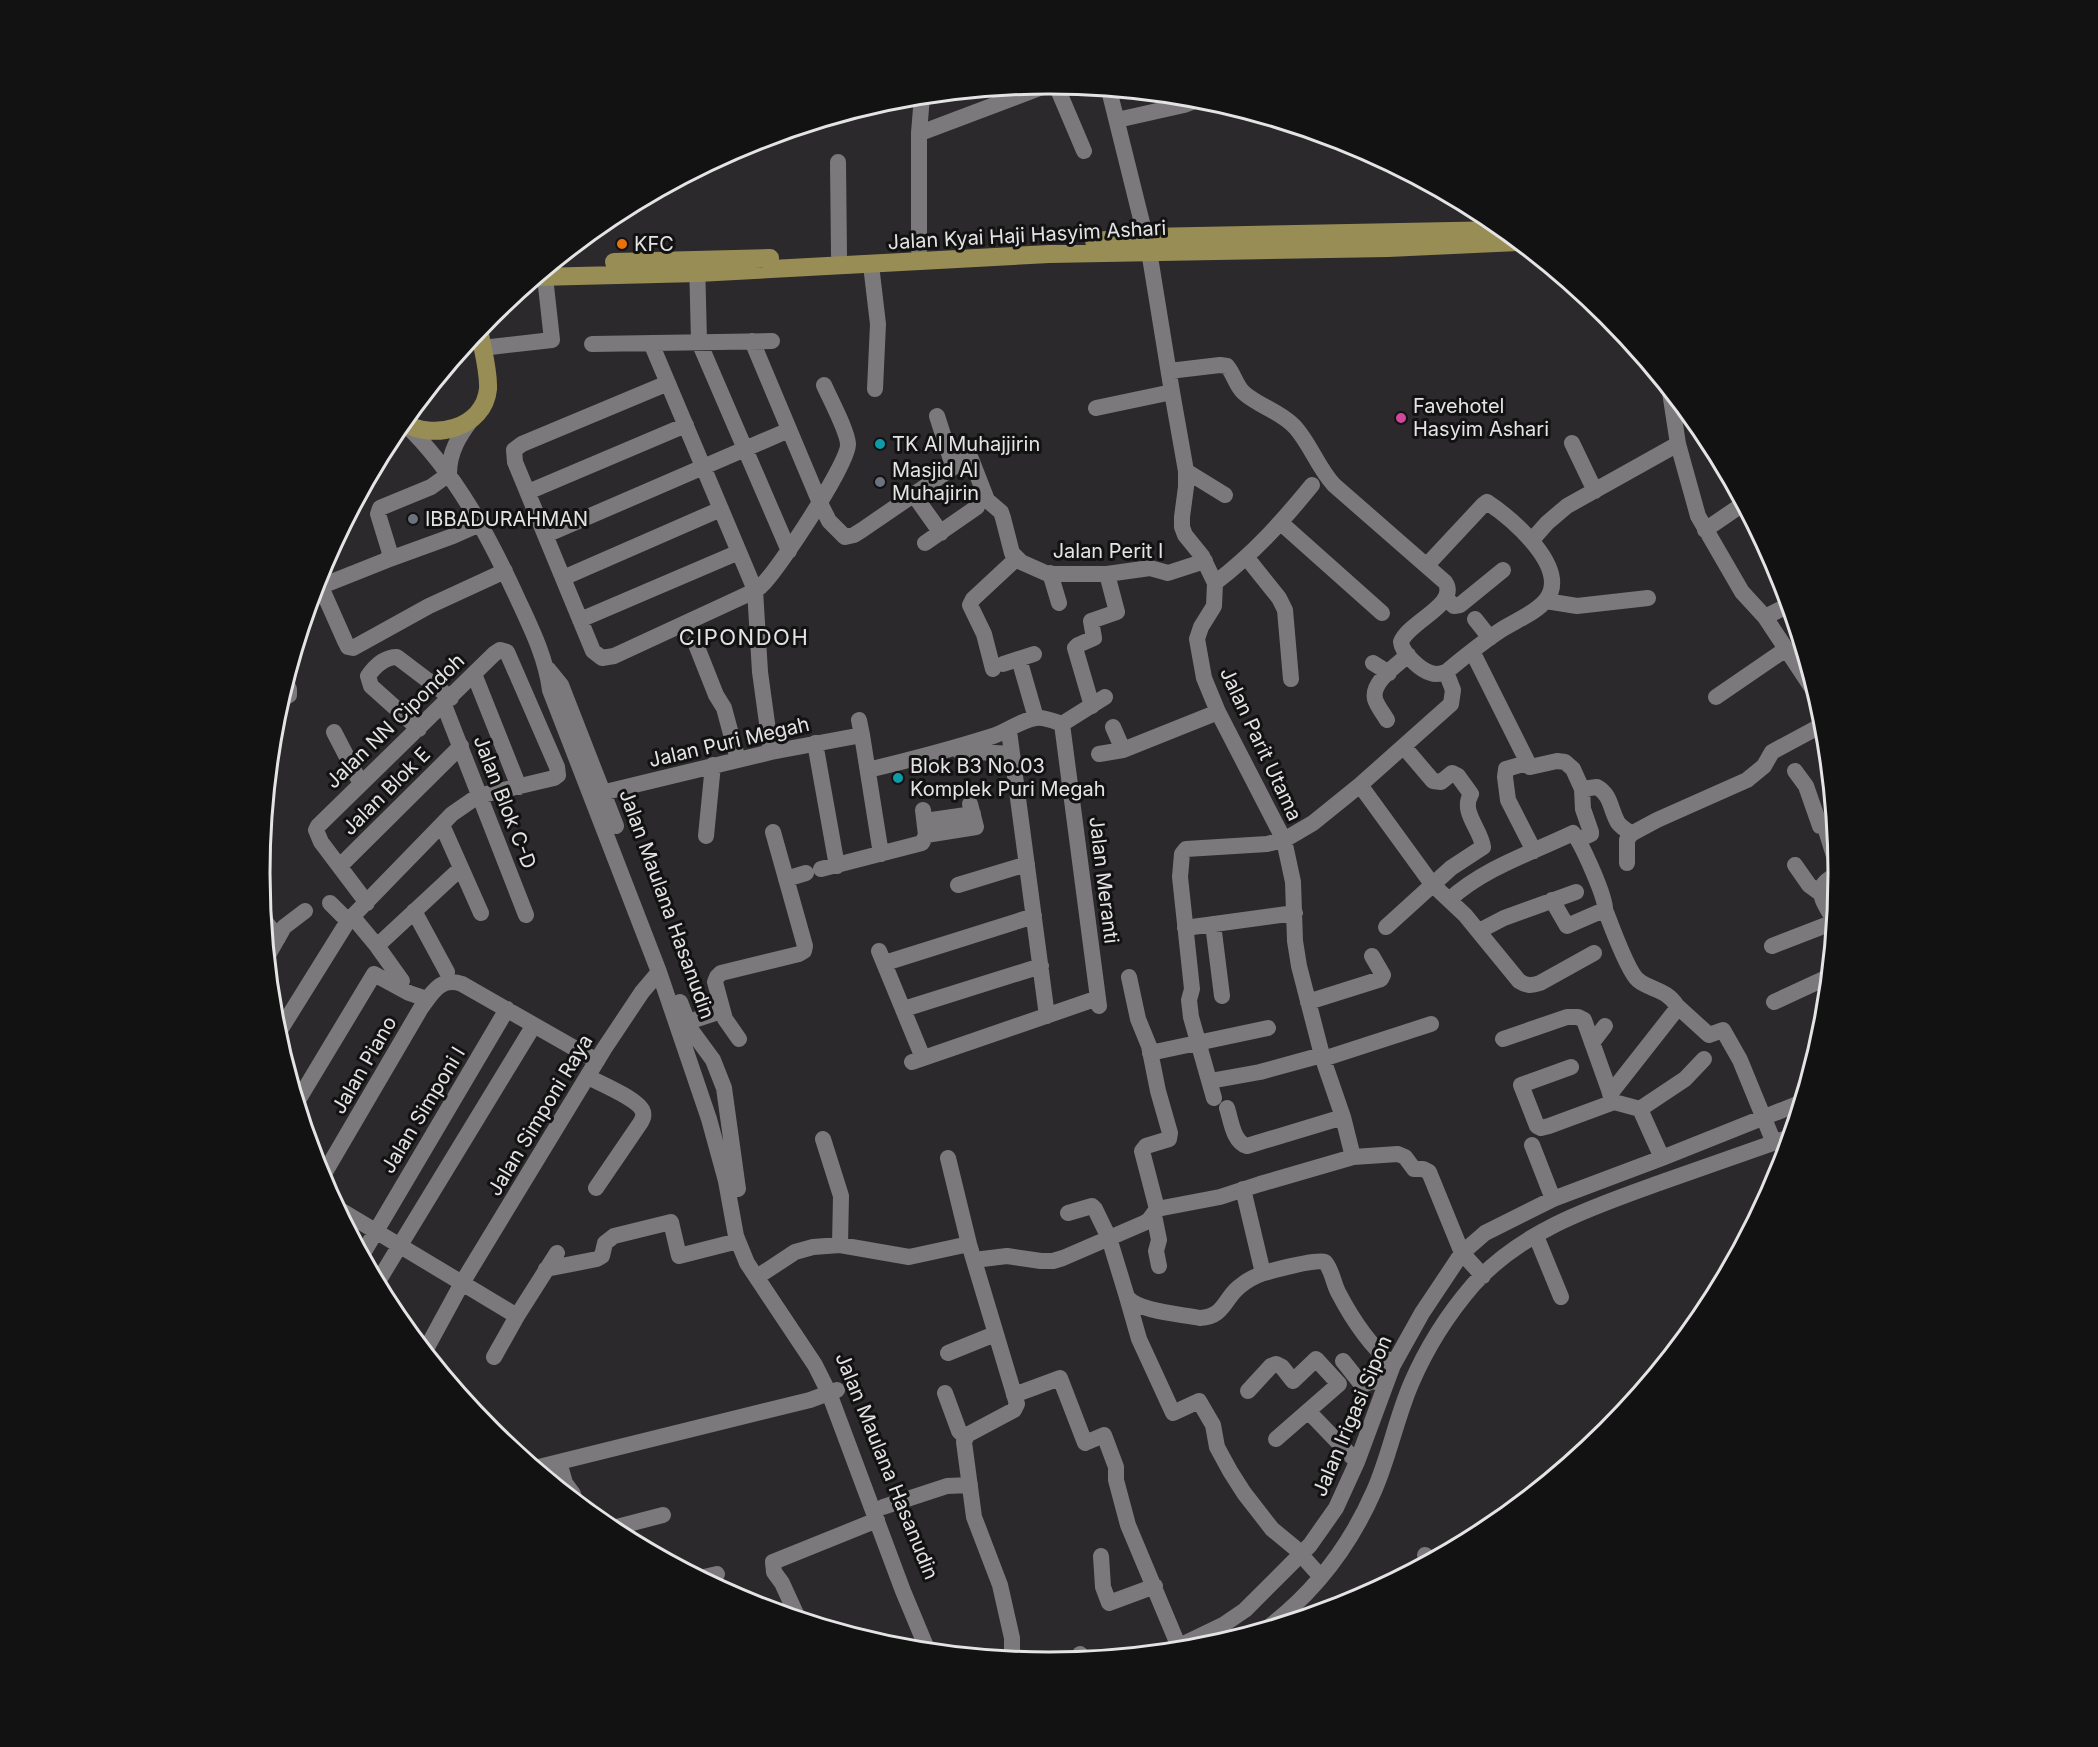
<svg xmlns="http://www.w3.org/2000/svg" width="2098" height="1747" font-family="Inter,sans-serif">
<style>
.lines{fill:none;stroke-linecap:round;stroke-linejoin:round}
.minor{stroke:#7c797c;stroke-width:16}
.major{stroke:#988d55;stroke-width:18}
.food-dot{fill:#e8710a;stroke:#131213;stroke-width:2}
.hotel-dot{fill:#d1479c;stroke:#131213;stroke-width:2}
.culture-dot{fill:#0f9aa8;stroke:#131213;stroke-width:2}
.worship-dot{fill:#6b7280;stroke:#131213;stroke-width:2}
.labels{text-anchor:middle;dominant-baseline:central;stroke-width:6;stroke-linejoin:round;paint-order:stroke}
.street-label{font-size:20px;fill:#e5e4e5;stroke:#131213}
.poi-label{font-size:20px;fill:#e5e4e5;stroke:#131213;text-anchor:start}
.quarter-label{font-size:22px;letter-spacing:1.5px;fill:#e5e4e5;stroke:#131213}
.rim{fill:none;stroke:#e5e4e5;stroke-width:3}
</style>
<rect width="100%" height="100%" fill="#2b292b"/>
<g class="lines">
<path class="minor" d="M1056 85 1084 151
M1109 90 1149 251 1172 392 1186 471V487L1182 517V527L1185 535 1202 556 1215 583 1214 606 1201 627 1197 639 1204 678 1218 712 1284 840 1293 882 1295 941 1299 966 1323 1059 1343 1117 1353 1157
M1117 120 1184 105 1195 101 1194 98
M923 132 1050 84
M838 162 839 255
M919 250V133L922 96
M697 260 699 342 789 551
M871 265 878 324 875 389
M752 341 820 503 829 521 845 537 854 535 862 530 967 458 971 459 987 500 1001 512 1003 518 1012 553 1021 562 1048 574H1107L1150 568 1168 573 1205 561
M651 343 755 590 760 672 771 752
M592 344 772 341
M482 348 552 340 545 277
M1169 371 1220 365 1227 366C1234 374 1236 386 1244 393 1260 407 1280 411 1295 427 1311 445 1318 468 1334 485L1445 582C1460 604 1408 622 1401 642 1402 653 1420 670 1431 673 1436 675 1441 674 1446 672 1463 658 1481 643 1501 630 1515 621 1536 613 1546 600 1571 568 1511 518 1487 502L1483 505 1427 565
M668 383 522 444 514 450 515 462 593 651 602 658 614 656 746 595C752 592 758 590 762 585 778 570 849 463 848 444 847 430 830 399 824 385
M1670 392 1678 444 1698 516 1742 592 1765 617 1816 694
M1096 408 1172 392
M937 416 953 466
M404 423C456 473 490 538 520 604 533 632 546 659 550 690L659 972 709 1119 726 1181 736 1236 747 1263 815 1365 829 1393 903 1591 928 1651
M1572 443 1595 491
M1186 471 1225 495
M449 474C449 452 459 436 472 419
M528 492 686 425
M914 495 941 533
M1281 523 1382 613
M1705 530 1743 504
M546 535 789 430
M1532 540 1547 523 1567 506 1678 444
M925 543 977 507
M1247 558 1279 598 1285 610 1291 679
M387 560 453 536 480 524
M1050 573 1059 603
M563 578 721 509
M1215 583C1254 553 1281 523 1312 485
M321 587 345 641 348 647 353 648 429 606 505 571
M314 589 387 560 390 553 378 514 380 508 431 487 449 474
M1446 598 1454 606 1460 605 1503 570
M1546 601 1577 606 1648 598
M1765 617 1789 605
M1475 619 1490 638
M580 620 739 552
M695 642 716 695 724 708 738 760
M1472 651 1530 767 1557 761 1565 762 1573 769 1582 789 1583 809 1591 832V834L1578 840
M1019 659 1036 718
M1373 663 1389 673
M1003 664 1034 654
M548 669 561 685 616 826
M993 669 984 634 970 605 973 599 1016 559
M474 674 519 787
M1716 697 1786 649
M281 700 289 695V689L286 683
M444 705 526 915
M1092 706 1075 648 1078 645 1094 638 1091 621 1117 612 1107 574
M1387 720C1383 713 1377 706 1375 699 1371 682 1397 665 1408 655
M1062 724 1099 1006
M1062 724 1105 697
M1113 727 1123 750
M419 729 371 686 368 676C375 666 385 657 397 657L451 698
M1009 731 1047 1016
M334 732 361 784
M862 735 881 854
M815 743 837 866
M959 751 1012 754
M1099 754 1123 750 1218 712
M1527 763 1506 769 1505 777 1508 800 1534 851
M868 770C910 760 952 749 993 736 1008 731 1021 720 1036 718 1045 717 1054 721 1062 724
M1795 771 1806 786 1820 826 1825 827 1838 869
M1360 785 1432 884 1465 915 1519 981C1527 986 1531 986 1540 983L1594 953
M1582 789 1597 787C1611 795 1610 808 1617 821 1619 826 1627 830 1631 834
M593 795 771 752 862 735 859 720
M925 821 973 814
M442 825 481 913
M926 835 976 827 970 804
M706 836 713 765
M1627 863V840L1631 834 1657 820 1747 780 1764 766 1772 752 1824 724
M1795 865 1809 885 1820 893
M340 866 461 746
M821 869 922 843 926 835 923 810
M786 879 806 873
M958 885 1027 864
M1449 900C1484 868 1531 853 1573 833 1581 842 1607 899 1605 911
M1552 900 1567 926 1597 913 1606 912C1611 925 1628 972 1638 980 1650 990 1667 989 1677 1006L1676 1010 1610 1094
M330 903 348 921
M414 911 447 972
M352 916 377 946 402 981
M264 920 278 938
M1834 921C1822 898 1810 887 1838 874
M1213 924 1222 996
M1386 927 1451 868 1483 847C1481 829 1460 812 1471 794L1458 776 1452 773 1441 782 1433 781 1404 747
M1185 928 1295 913
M1479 931 1504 918 1576 892
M377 946 461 868
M1772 946 1834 922
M879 951 923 1058
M268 955 284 927 305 911
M885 963 1034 916
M680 1002 691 1030 713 1060 724 1088 738 1189
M1308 1002 1381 979 1383 975 1372 956
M1774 1002 1828 977
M1677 1006 1709 1035 1723 1030 1740 1060 1774 1143
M904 1009 1041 966
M688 1022 722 1011
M277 1035 348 921 452 814 478 796 554 778 558 775 557 767 507 652 500 650 494 654 318 826 316 830 321 842 367 903
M739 1039 725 1019 715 982 717 977 721 973 799 954 804 951 805 946 773 832
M1503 1039 1567 1017H1578L1584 1020 1613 1101
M1592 1043 1605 1026
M1150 1053 1268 1028
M1323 1059 1431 1024
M912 1062 1098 998
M1571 1067 1521 1085 1537 1126 1541 1128 1549 1126 1614 1102 1640 1109 1685 1079 1704 1059
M588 1077C600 1083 640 1100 643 1112 644 1116 643 1118 641 1122L596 1188
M1210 1081 1260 1072 1322 1055
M1214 1098 1191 1017 1189 1000 1192 989 1180 877 1182 854 1186 849 1267 844 1284 840 1313 823 1360 785 1451 704 1453 690 1446 672
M297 1102 374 974 409 993 427 999
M1227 1108C1231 1120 1233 1142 1247 1146L1343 1117
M1640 1109 1662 1158
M823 1139 841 1196 840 1245
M1532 1145 1553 1199
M948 1158 969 1244 1017 1404 1014 1410 967 1435 964 1442 974 1517 1000 1585 1012 1638V1659
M321 1179 421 1008C432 993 441 976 462 984L597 1061
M1243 1189 1263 1273
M337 1208 517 1316
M1157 1209 1220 1197 1260 1184 1353 1157 1398 1154 1405 1157 1414 1169H1423L1429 1172 1462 1253 1483 1276
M1068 1213 1092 1206 1095 1209 1109 1238 1127 1297C1139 1312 1181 1314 1200 1318 1224 1317 1224 1299 1239 1287 1246 1281 1255 1276 1264 1273 1275 1270 1316 1259 1325 1262 1332 1270 1333 1282 1338 1292 1352 1319 1369 1345 1393 1365
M1154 1215 1159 1240 1156 1251 1159 1266
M1536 1236 1561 1297
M362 1255 507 1009
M974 1260 1007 1256 1041 1261H1053L1063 1258 1144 1223 1149 1220 1157 1209 1142 1151 1146 1146 1169 1139 1170 1133 1158 1091 1149 1046 1138 1019 1129 977
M546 1269 597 1259 602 1256 605 1243 614 1236 671 1222 679 1256 738 1241
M757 1277 795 1252 813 1247 840 1245 909 1257 969 1244
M377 1283 534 1025
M1127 1297 1139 1339 1173 1413 1199 1401 1213 1425 1217 1447 1230 1471 1244 1493 1272 1529 1295 1548 1321 1577
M425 1351 462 1283 604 1049 642 992 659 972
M948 1353 995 1334
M494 1357 517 1316 557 1253
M1343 1361 1362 1385C1372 1382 1375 1378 1383 1387
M1248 1391 1271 1366 1276 1364 1282 1367 1293 1381 1316 1359 1339 1384 1276 1439
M945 1393 959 1431 965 1437
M1014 1395 1060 1378 1085 1443 1104 1435 1116 1467V1480L1128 1525 1179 1647
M1308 1411 1357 1462
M559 1462 810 1400 837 1390
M535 1468 559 1462 565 1483 573 1494 575 1501
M883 1507 947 1486 970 1485
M609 1529 663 1515
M1425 1555 1431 1560
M1101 1556 1103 1587 1109 1603 1155 1586
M700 1578 717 1574
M798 1618 782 1583 774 1572 773 1562 877 1520
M1266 1629C1314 1593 1350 1546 1374 1491 1389 1457 1396 1419 1411 1384 1426 1349 1448 1314 1473 1285 1522 1230 1595 1206 1662 1182 1705 1167 1747 1152 1790 1137
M1169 1651 1223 1625 1245 1610 1310 1545 1336 1508 1357 1462 1393 1365 1422 1313 1462 1253 1485 1233 1553 1199 1662 1158 1800 1103
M1080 1654 1082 1660"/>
<path class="major" d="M1094 241 1146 237 1504 230
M614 262 770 258
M537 277 698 273 1049 254 1388 248 1518 242
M403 422C432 441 484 429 488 389 489 370 482 348 479 329"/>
</g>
<circle class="food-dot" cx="622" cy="244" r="6"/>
<circle class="hotel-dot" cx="1401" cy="418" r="6"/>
<g class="culture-dot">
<circle cx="880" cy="444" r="6"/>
<circle cx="898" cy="778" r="6"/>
</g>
<g class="worship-dot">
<circle cx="880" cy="482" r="6"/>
<circle cx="413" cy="519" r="6"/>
</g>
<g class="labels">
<g class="street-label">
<text transform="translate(1027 235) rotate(-3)">Jalan Kyai Haji Hasyim Ashari</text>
<text x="1108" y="551">Jalan Perit I</text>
<text transform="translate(395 721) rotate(-44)">Jalan NN Cipondoh</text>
<text transform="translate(729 742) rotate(-13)">Jalan Puri Megah</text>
<text transform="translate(1261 744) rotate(65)">Jalan Parit Utama</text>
<text transform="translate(386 791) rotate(-45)">Jalan Blok E</text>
<text transform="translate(505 802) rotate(69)">Jalan Blok C-D</text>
<text transform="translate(1104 880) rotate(83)">Jalan Meranti</text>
<text transform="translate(667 904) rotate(70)">Jalan Maulana Hasanudin</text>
<text transform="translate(364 1065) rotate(-60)">Jalan Piano</text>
<text transform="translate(423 1110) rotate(-59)">Jalan Simponi I</text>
<text transform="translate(540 1115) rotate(-59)">Jalan Simponi Raya</text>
<text transform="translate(1352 1416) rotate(-67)">Jalan Irigasi Sipon</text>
<text transform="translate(887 1466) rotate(68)">Jalan Maulana Hasanudin</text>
</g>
<g class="poi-label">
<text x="634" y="244">KFC</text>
<text x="1413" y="406">Favehotel<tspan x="1413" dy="23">Hasyim Ashari</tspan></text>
<text x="892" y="444">TK Al Muhajjirin</text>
<text x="892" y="470">Masjid Al<tspan x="892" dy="23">Muhajirin</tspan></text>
<text x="425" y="519">IBBADURAHMAN</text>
<text x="910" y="766">Blok B3 No.03<tspan x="910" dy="23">Komplek Puri Megah</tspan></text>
</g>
<g class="quarter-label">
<text x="744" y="637">CIPONDOH</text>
</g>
</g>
<path d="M0 0H2098V1747H0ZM270 873a779 779 0 1 1 1558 0a779 779 0 1 1-1558 0Z" fill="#131213" fill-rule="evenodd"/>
<path class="rim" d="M270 873a779 779 0 1 1 1558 0a779 779 0 1 1-1558 0Z"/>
</svg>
